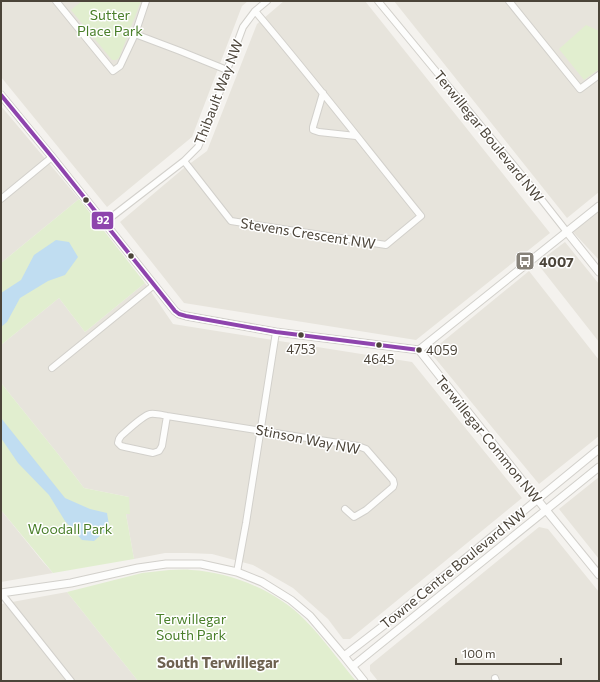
<svg xmlns="http://www.w3.org/2000/svg" width="600" height="682" font-family="Commissioner,sans-serif">
<style>
.residential{fill:#e7e4dc}
.green{fill:#e1eecf}
.water{fill:#c0ddf1}
.lines{fill:none;stroke-linecap:round;stroke-linejoin:round}
.minor-casing{stroke:#d2d0cb;stroke-width:8}
.tertiary-casing{stroke:#d2d0cb;stroke-width:9}
.minor{stroke:#fdfdfc;stroke-width:6}
.tertiary{stroke:#fdfdfc;stroke-width:7}
.bus-1-casing{stroke:#fff;stroke-width:7}
.bus-1{stroke:#8e44ad;stroke-width:4}
.bus-dot{fill:#4b4439;stroke:#fff;stroke-width:1.5}
.labels{text-anchor:middle;dominant-baseline:central;stroke-width:3;stroke-linejoin:round;paint-order:stroke}
.bus-label{font-size:13px;fill:#4b4439;stroke:#fff}
.park-label{font-size:14px;fill:#4a7f2a;stroke:#fff}
.street-label{font-size:14px;fill:#4b4439;stroke:#fff}
.poi-label{font-size:14px;font-weight:bold;fill:#4b4439;stroke:#fff;text-anchor:start}
.neighbourhood-label{font-size:15px;font-weight:bold;fill:#6e6250;stroke:#fff}
.line-badge{stroke:#fff;stroke-width:1.5}
.badge-label{font-size:11px;text-anchor:middle;font-weight:bold;fill:#fff}
</style>
<rect width="100%" height="100%" fill="#f4f2ee"/>
<path class="residential" d="M1 1H248L242 6 192 137 107 207 1 77Z
M284 1H365L550 233 416 340 184 303 120 222 184 168 207 151 257 24Z
M394 1H599V192L567 218Z
M1 106 79 199 1 263Z
M599 211V260L573 232Z
M565 242 599 284V342L537 263Z
M529 271 599 360V436L539 484 430 352Z
M145 283 173 324 412 362 522 498 350 639H343L328 619 293 588 253 565 212 554 187 553H165L134 559 126 514 129 497 84 488 58 454 1 383V345L59 298 85 332Z
M599 477V559L559 509Z
M1 510 43 562 53 573 1 582Z
M539 527 548 529 599 592V681H378L370 671V665Z
M67 592 138 681H1V604Z"/>
<path class="green" d="M82 1H141L119 58 116 60H112L71 10Z
M586 25 599 31V69L584 80 559 49Z
M79 199 145 283 85 332 59 298 1 345V263Z
M1 383 58 454 84 488 129 497 130 514H126L134 559 53 573 1 510Z
M169 570C176 570 184 569 191 570 231 572 277 591 305 620 324 639 339 661 356 681H138L67 592 142 573Z"/>
<path class="water" d="M56 240 69 242 78 257 65 275 48 281 20 298 7 322 1 327V293L21 280 34 255Z
M1 418 65 498 90 509 107 513 110 531 103 533 94 541 82 540 65 521 49 495 18 463 1 438Z"/>
<g class="lines">
<defs>
<path id="minor" d="M56 1 113 71 120 66 135 34 146 1
M378 1 534 190 567 232
M509 1 580 89 599 75
M135 34 180 51 227 70
M323 93 313 127V130L319 132 356 136
M184 161 231 221 386 245 421 216C366 148 312 78 255 11
M1 199 52 157
M105 222 184 161 198 147 215 106 227 70 243 27 255 11 267 1
M52 368 154 285
M167 416 162 446 159 451 153 453 125 447 121 446 118 443 119 439 121 436C128 430 142 416 150 414 155 413 162 415 167 416L358 446 366 449 393 480 394 484 393 487 366 510 354 517 345 509
M237 572 246 523 276 332
M1 593 71 681
M495 678 496 681"/>
<path id="tertiary" d="M1 95 52 157 175 311 179 314 186 316 276 332 419 350
M567 232 599 272
M419 350 537 499 599 575
M419 350 599 206
M1 593 71 583 138 568 166 564H201L237 572 262 582 291 600 310 616 344 656 364 681
M344 656 383 626 599 449
M353 666 599 467"/>
</defs>
<use href="#minor" class="minor-casing"/>
<use href="#tertiary" class="tertiary-casing"/>
<use href="#minor" class="minor"/>
<use href="#tertiary" class="tertiary"/>
<defs>
<path id="bus-1" d="M1 95 52 157 175 311 179 314 186 316 276 332 419 350"/>
</defs>
<use href="#bus-1" class="bus-1-casing"/>
<use href="#bus-1" class="bus-1"/>
</g>
<defs>
<symbol id="bus-square" viewBox="-11 -11 22 22"><rect x="-9" y="-9" width="18" height="18" rx="4" fill="#868178" stroke="#fff"/><path d="M-5-6H5V4H4V6H2V4H-2V6H-4V4H-5ZM-3.5-4V0h7V-4ZM-3.5 1.2v1.5H-2V1.2ZM2 1.2v1.5H3.5V1.2Z" fill="#fff"/></symbol>
</defs>
<g fill-rule="evenodd">
<use href="#bus-square" x="514" y="250" width="22" height="22"/>
</g>
<g class="bus-dot">
<circle cx="86" cy="200" r="3.5"/>
<circle cx="131" cy="256" r="3.5"/>
<circle cx="301" cy="335" r="3.5"/>
<circle cx="379" cy="345" r="3.5"/>
<circle cx="419" cy="350" r="3.5"/>
</g>
<g class="labels">
<g class="bus-label">
<text x="301" y="349">4753</text>
<text x="426" y="350" text-anchor="start">4059</text>
<text x="379" y="359">4645</text>
</g>
<g class="park-label">
<text x="110" y="14">Sutter<tspan x="110" dy="16">Place Park</tspan></text>
<text x="70" y="528">Woodall Park</text>
<text x="191" y="618">Terwillegar<tspan x="191" dy="16">South Park</tspan></text>
</g>
<g class="street-label">
<text transform="translate(218 92) rotate(-69)">Thibault Way NW</text>
<text transform="translate(489 136) rotate(51)">Terwillegar Boulevard NW</text>
<text transform="translate(308 233) rotate(9)">Stevens Crescent NW</text>
<text transform="translate(308 439) rotate(11)">Stinson Way NW</text>
<text transform="translate(489 439) rotate(51)">Terwillegar Common NW</text>
<text transform="translate(453 568) rotate(-39)">Towne Centre Boulevard NW</text>
</g>
<g class="poi-label">
<text x="539" y="261">4007</text>
</g>
<g class="neighbourhood-label">
<text x="218" y="662">South Terwillegar</text>
</g>
</g>
<rect class="line-badge" x="91" y="211" width="23" height="19" rx="4" fill="#8e44ad"/>
<g class="badge-label">
<text x="103" y="224">92</text>
</g>
<rect width="600" height="682" fill="none" stroke="#4b4439" stroke-width="4"/>
<path d="M456 658v6h105v-6" fill="none" stroke="#4b4439" stroke-width="2"/>
<text x="462" y="658" font-size="12" fill="#4b4439" stroke="#ffffff" stroke-width="3" paint-order="stroke">100 m</text>
</svg>
